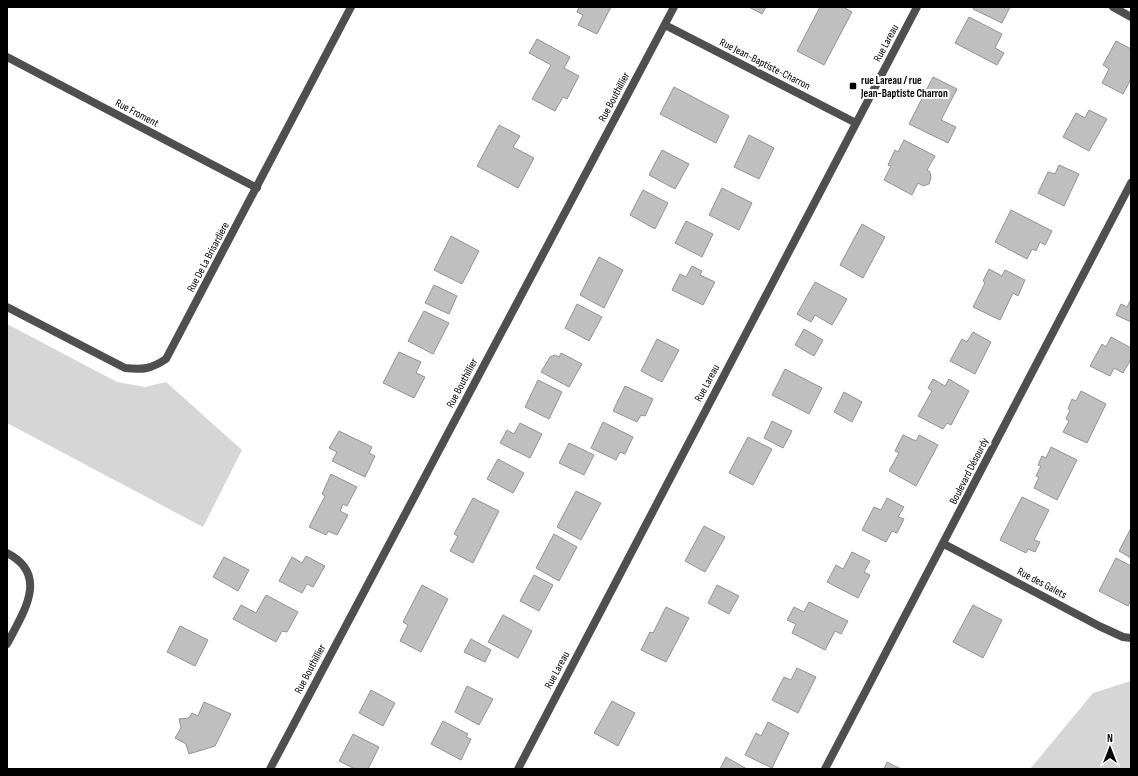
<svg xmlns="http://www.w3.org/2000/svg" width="1138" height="776" font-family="'Sofia Sans Condensed',sans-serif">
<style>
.green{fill:#d6d6d6}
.building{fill:#bfbfbf;stroke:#939393}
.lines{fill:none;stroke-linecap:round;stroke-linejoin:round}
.minor{stroke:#4f4f4f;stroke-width:8}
.poi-dot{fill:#000;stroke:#fff;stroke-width:1.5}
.labels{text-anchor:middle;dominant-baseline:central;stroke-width:4;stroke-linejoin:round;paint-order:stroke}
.street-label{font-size:11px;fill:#000;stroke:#fff}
.poi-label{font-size:11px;font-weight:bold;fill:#000;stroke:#fff;text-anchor:start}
</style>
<rect width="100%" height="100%" fill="#fff"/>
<path class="green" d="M7 324 117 382 145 387 166 382 242 450 203 527 7 423Z
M1131 681V769H1030L1093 693Z"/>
<path class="building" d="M579 7H611L597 34 578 25 583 15 577 12Z
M749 7H766L762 14Z
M820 7H843L852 12 824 65 797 51Z
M974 7H1010L1002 23 973 9Z
M969 17 1002 34 995 48 1004 53 997 65 955 43Z
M537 39 570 57 564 68 579 76 567 99 563 97 555 111 532 99 551 65 529 53Z
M1116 41 1131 49V79L1123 94 1102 83 1109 69 1103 65Z
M933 77 957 89 941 120 956 127 948 143 909 124Z
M674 87 729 116 716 143 660 114Z
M1089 110 1107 119 1089 151 1063 137 1076 113 1085 118Z
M499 125 520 136 513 147 534 158 518 188 477 166Z
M749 135 774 148 759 179 734 167Z
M904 140 935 156 927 170 930 172 931 178 929 184 923 186 918 183 912 195 884 180 891 166 888 165 895 150 898 152Z
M662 150 689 164 675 189 649 175Z
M1059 165 1079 174 1064 206 1038 193 1048 172 1055 174Z
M722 188 752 203 739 230 709 215Z
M643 190 668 203 655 229 630 215Z
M1011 210 1052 231 1045 245 1040 242 1036 251 1032 249 1027 259 995 242Z
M686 221 713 234 702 257 675 243Z
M862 224 885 237 863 278 840 265Z
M451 236 479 251 462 284 434 270Z
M599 257 623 270 604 308 580 295Z
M692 266 702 271 700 275 715 282 703 305 672 290 680 274 686 277Z
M989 269 1002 276 1005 270 1025 280 1018 296 1013 293 1000 320 973 307 985 283 983 281Z
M815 282 847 299 832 325 815 315 811 322 797 314Z
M434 285 457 296 449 314 425 303Z
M1131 299V322L1116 315 1121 304 1127 307Z
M577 304 602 317 589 341 565 328Z
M424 311 449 323 433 354 408 341Z
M804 329 823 340 814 356 795 345Z
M973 332 991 342 975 374 950 361 962 339 967 342Z
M1111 337 1131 348V359L1123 373 1114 368 1110 376 1090 366 1102 344 1106 347Z
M657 339 679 350 662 382 641 371Z
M399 352 421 362 416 373 425 377 414 398 383 383Z
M561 353 582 364 569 387 541 372 550 357 555 355 559 357Z
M785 369 822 388 809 414 772 395Z
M933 379 945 386 949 379 969 391 951 425 947 423 943 429 918 416 932 391 928 388Z
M538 380 562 392 549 419 525 407Z
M625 386 653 399 645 416 641 415 637 422 613 411Z
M1081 391 1106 404 1087 443 1063 432 1069 421 1066 419 1070 410 1068 409 1072 399 1076 401Z
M844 392 862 402 852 422 834 412Z
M772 421 792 431 783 448 764 438Z
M603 422 633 437 625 454 620 452 616 460 591 448Z
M520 423 542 434 530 458 500 443 507 430 514 434Z
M339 431 372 447 369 453 375 456 365 477 332 461 337 452 329 448Z
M903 435 916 441 919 435 938 445 916 486 889 471 899 453 895 451Z
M748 437 772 449 753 485 729 473Z
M569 443 594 455 584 475 559 463Z
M1051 447 1077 460 1057 500 1034 488 1039 477 1036 476 1041 466 1038 465 1042 456 1046 458Z
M498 459 524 473 513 493 487 479Z
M331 474 357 487 347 506 343 504 340 511 348 515 337 535 328 531 326 535 309 527 325 496 322 494Z
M576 491 601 503 581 540 557 527Z
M1022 497 1049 510 1034 540 1040 542 1035 552 1028 549 1026 553 1000 540Z
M473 498 499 511 473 563 450 551 458 536 454 534Z
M887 498 904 507 898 517 904 519 897 533 892 531 886 542 862 530 874 507 881 510Z
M704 526 725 537 705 572 685 561Z
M1131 528V558L1119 551Z
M554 534 577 547 559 581 536 568Z
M852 552 870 561 864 572 870 575 858 598 827 582 836 565 843 569Z
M306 556 325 566 313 587 307 584 302 593 279 581 292 557 302 563Z
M224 557 249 570 238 591 213 577Z
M1116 558 1131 566V600L1128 606 1099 591Z
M534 575 553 585 539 611 520 601Z
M422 585 448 599 421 652 400 641 408 625 403 622Z
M717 585 739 596 729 614 708 603Z
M266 595 298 612 287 632 282 631 276 642 233 619 241 605 256 613Z
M809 602 848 621 841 634 835 631 825 650 792 633 796 624 787 620 794 607 804 612Z
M973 605 1002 620 983 658 953 642Z
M666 607 689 618 666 662 641 650 650 632 653 633Z
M503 615 532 631 518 658 488 642Z
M180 626 208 640 195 666 167 652Z
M471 639 491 650 485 662 464 652Z
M797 668 816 677 798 713 772 700 784 677 791 680Z
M467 686 493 699 479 725 455 712Z
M371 690 395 703 383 726 359 713Z
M612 701 635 713 618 746 594 733Z
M204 702 231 714 215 746 189 754 186 744 175 738 181 728 179 719 189 718 192 713 198 716Z
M443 721 468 734 466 737 471 739 461 760 431 744Z
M768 722 789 733 772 768 745 755 756 733 761 736Z
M353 734 379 747 368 769H355L339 761Z
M726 757 747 769H720Z
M887 762 901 769H884Z"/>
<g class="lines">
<path class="minor" d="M1113 7 1131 17
M665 25 856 123
M7 57 257 188
M7 307 125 368C143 370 151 369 166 359L351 7
M944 544 1099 626 1123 637 1131 638
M7 553C50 575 23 613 7 644
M270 769 674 7
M518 769 917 7
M825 769 1131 183"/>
</g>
<rect class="poi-dot" x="849" y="82" width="8" height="8" rx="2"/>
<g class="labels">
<g class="street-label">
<text transform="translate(886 43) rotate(-62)">Rue Lareau</text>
<text transform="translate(765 64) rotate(27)">Rue Jean-Baptiste-Charron</text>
<text transform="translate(614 97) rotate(-62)">Rue Bouthillier</text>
<text transform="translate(137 113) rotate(28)">Rue Froment</text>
<text transform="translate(208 257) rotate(-62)">Rue De La Brisardière</text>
<text transform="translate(462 383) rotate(-62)">Rue Bouthillier</text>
<text transform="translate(707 383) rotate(-62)">Rue Lareau</text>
<text transform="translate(969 471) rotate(-63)">Boulevard Désourdy</text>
<text transform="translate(1042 583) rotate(28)">Rue des Galets</text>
<text transform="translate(310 669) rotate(-62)">Rue Bouthillier</text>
<text transform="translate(557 670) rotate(-62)">Rue Lareau</text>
</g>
<g class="poi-label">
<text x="861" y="80">rue Lareau / rue<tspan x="861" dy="13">Jean-Baptiste Charron</tspan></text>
</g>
</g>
<rect width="1138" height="776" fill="none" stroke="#000000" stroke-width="16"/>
<g transform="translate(1110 748)" stroke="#ffffff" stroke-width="3" paint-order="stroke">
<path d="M0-3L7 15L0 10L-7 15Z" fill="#000000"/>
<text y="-6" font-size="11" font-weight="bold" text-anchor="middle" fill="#000000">N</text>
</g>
</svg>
